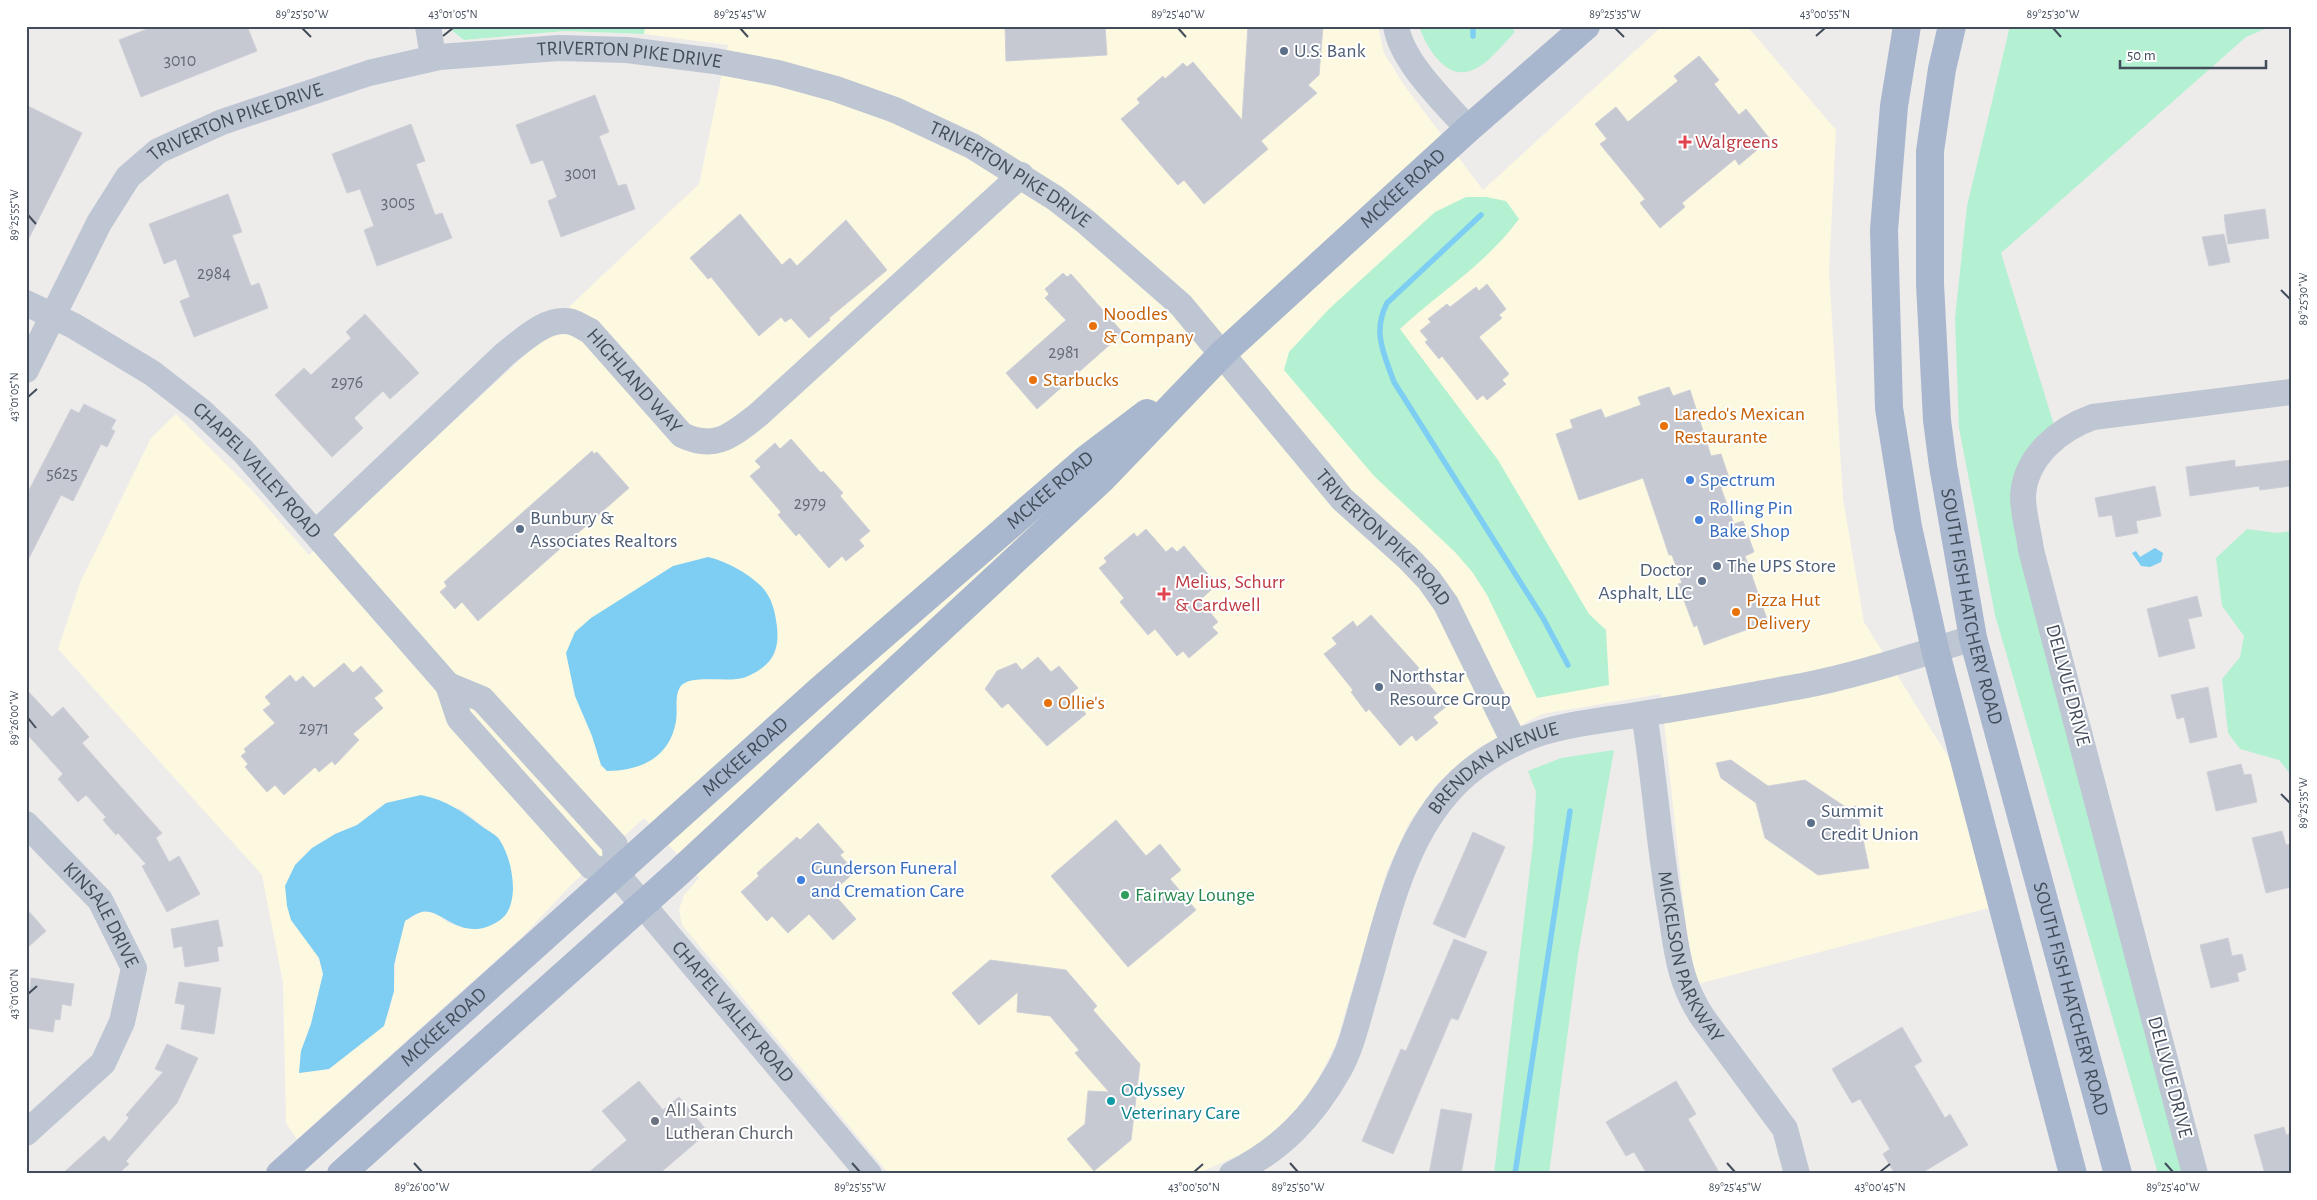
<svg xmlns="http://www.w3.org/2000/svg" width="2317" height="1200" font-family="'Alegreya Sans',sans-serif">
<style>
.commercial{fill:#fdf8e0;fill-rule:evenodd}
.green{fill:#b4f1d2}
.water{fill:#7dcef2}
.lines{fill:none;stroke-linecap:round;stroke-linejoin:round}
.stream{stroke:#7dcef2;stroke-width:5.5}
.building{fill:#c6c9d2;stroke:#ced0d8}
.minor{stroke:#bdc6d2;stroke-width:26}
.major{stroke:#a8b7cd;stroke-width:28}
.ticks{fill:none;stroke:#424c5a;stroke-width:2}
.service-dot{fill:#5c6f8a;stroke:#fff;stroke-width:2}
.health-dot{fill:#e0444e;stroke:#fff;stroke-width:2}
.food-dot{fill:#e8710a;stroke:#fff;stroke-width:2}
.shop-dot{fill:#3f7fe0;stroke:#fff;stroke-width:2}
.leisure-dot{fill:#2e9e5b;stroke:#fff;stroke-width:2}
.culture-dot{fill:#0f9aa8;stroke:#fff;stroke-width:2}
.worship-dot{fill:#6b7280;stroke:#fff;stroke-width:2}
.labels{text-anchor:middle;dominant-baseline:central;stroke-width:4;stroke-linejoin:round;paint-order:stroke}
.number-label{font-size:18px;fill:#636b78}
.service-label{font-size:20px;fill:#4e5e75;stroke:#fff;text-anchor:start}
.street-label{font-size:20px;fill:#424c5a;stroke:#fff}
.health-label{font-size:20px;fill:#be3a42;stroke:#fff;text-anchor:start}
.food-label{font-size:20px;fill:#c56008;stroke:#fff;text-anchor:start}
.shop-label{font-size:20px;fill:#366cbe;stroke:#fff;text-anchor:start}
.leisure-label{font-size:20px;fill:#27864d;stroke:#fff;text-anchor:start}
.culture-label{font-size:20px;fill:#0d838f;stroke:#fff;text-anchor:start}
.worship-label{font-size:20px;fill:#5b616d;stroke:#fff;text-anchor:start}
.neatline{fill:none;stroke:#424c5a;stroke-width:2}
.ticks-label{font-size:12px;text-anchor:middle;fill:#424c5a}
</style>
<rect width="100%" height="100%" fill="#eeebeb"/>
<path class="commercial" d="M446 26H1378L1384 53 1404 85 1483 190 1660 28 1663 26H1747L1836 130 1829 271 1843 499 1864 622 1952 763 1989 908 1698 984 1687 937 1661 694 1542 714 1478 748 1436 785 1409 823 1387 871 1336 1044 1316 1083 1300 1106 1283 1125 1252 1149 1197 1174H889L682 925 679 910 684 895 699 878 644 818 570 886 523 936 297 1139 286 1123 283 983 262 875 58 649 80 583 151 438 176 414 252 490 309 555 550 332 570 306 699 184 728 45 644 34 565 31 464 40ZM386 803 461 809 498 838 506 915 498 922 475 929 460 927 447 922 435 913 423 911 405 921 396 953 394 991 388 1015 329 1069 299 1073 301 1051 311 1024 323 974 319 958 307 939 335 834 357 825Z"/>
<path class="green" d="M446 26H645L644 34 565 31 464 40Z
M1419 26H1510L1515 32C1503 44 1487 66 1470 71 1444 79 1426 46 1419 26Z
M2010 26H2272L2246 37 2001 253 2054 425 2016 477 2188 1174H2158L1995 615 1959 428 1955 318 1967 206Z
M1466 197H1486L1506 201 1519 219C1484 266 1442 290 1400 329L1498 460 1589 614 1606 630 1609 685 1537 698 1487 595 1473 573 1455 552 1374 476 1284 370 1289 352 1329 309 1435 212Z
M2247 529 2277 533 2291 531V775L2279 760 2240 749 2228 733 2222 679 2240 657 2244 636 2222 606 2216 558Z
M1614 750 1578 955 1549 1174H1494L1533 843 1536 792 1528 771 1561 758Z"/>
<path class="water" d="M2155 548 2163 553 2161 562 2150 567 2141 566 2132 553 2136 551 2140 557Z
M708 557C728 562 746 572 761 586 770 595 774 607 776 620 781 649 774 665 746 677 729 684 690 673 680 687 674 697 678 710 676 721 670 757 641 771 607 771L601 765 592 736 575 696 566 653 575 632 591 618 673 566Z
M421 795C447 800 463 812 484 828 489 831 496 835 499 839 509 854 513 873 513 890 512 904 509 915 497 922 461 944 441 907 422 912 416 913 410 918 405 921L394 965V991L384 1026 329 1069 299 1073 301 1051 311 1024 323 974 319 958 291 920 287 906 285 886 295 865 312 848 335 834 357 825 386 803Z"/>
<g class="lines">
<path class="stream" d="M1473 26V36
M1481 215 1387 303C1372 332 1384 354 1394 382L1543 618 1568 665
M1515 1174 1570 811"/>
</g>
<path class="building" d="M155 26H247L257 51 141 97 119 40Z
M1005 26H1105L1107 55 1006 61Z
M1248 26H1323L1319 75 1308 85 1317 93 1261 141 1268 149 1204 204 1184 180 1178 185 1121 119 1140 103 1137 99 1163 76 1165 79 1183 63 1187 67 1193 62 1242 120Z
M1699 56 1719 80 1714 84 1739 115 1746 109 1770 139 1739 165 1735 159 1682 203 1685 207 1660 228 1640 203 1645 199 1600 144 1607 139 1595 124 1616 107 1628 122 1678 81 1674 76Z
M595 95 609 132 599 136 618 186 626 184 635 209 561 237 548 201 557 197 543 160 531 164 516 125Z
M26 105 82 133 26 244Z
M411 124 425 161 416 164 435 215 442 213 452 238 377 266 364 230 374 226 360 189 347 193 332 154Z
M228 194 242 232 232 235 251 286 259 283 268 308 194 337 180 301 190 297 176 259 164 264 149 224Z
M2265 209 2269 238 2228 244 2224 215Z
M740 214 782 265 790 258 797 266 846 220 887 270 829 318 830 320 809 338 791 318 785 322 781 317 759 336 711 277 708 279 690 258Z
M2224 234 2230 262 2209 266 2202 237Z
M1063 273 1067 277 1071 274 1123 333 1037 409 1006 373 1066 320 1045 298 1049 294 1045 289Z
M1487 284 1506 309 1499 315 1502 318 1479 337 1509 374 1502 380 1506 384 1487 400 1483 395 1477 400 1442 356 1439 359 1425 342 1428 340 1420 331 1431 322 1428 319 1447 304 1450 307 1476 287 1479 291Z
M365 314 419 373 390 399 383 391 354 418 363 428 332 457 275 395 304 368 311 375 351 338 346 332Z
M1669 387 1673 396 1690 390 1711 456 1721 454 1731 484 1721 488 1734 524 1743 521 1754 552 1745 556 1768 622 1704 645 1697 625 1694 627 1678 584 1682 583 1672 555H1669L1643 478 1579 500 1556 434 1573 428 1570 420 1601 409 1605 418 1641 405 1638 397Z
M84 404 116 420 111 429 115 431 107 447 101 444 73 501 61 495 26 564V496L71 409 79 413Z
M791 439 821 473 823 471 843 493 840 496 870 531 859 540 864 546 846 561 842 556 829 568 799 533 796 536 778 515 781 512 750 476 761 467 755 461 775 443 780 449Z
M592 451 594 454 597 452 629 488 478 621 462 602 455 609 440 592 447 586 444 582Z
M2235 460V467L2291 460V486L2260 490 2259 486 2190 496 2186 467Z
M2155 486 2161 516 2136 521 2138 533 2116 537 2112 515 2099 517 2095 498Z
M1146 529 1166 552 1172 547 1177 552 1184 546 1213 580 1208 585 1211 590 1200 600 1218 622 1212 627 1218 633 1189 658 1183 651 1177 656 1155 629 1148 635 1120 602 1124 598 1099 568 1107 562 1104 558 1134 533 1137 537Z
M2197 596 2202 616 2188 619 2195 648 2159 657 2147 609Z
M1371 615 1419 668 1417 670 1447 706 1433 717 1438 723 1416 741 1412 735 1400 746 1369 709 1366 712 1351 692 1353 690 1324 654 1337 644 1332 638 1353 621 1357 627Z
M1038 657 1051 672 1059 666 1078 688 1070 694 1086 714 1047 746 1008 703 1002 708 985 689 997 671 1016 663 1022 670Z
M344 663 353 673 361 666 383 691 374 698 383 708 353 734 359 740 335 765 332 761 319 772 315 767 284 795 275 785 267 792 245 767 248 764 241 756 246 752 244 749 275 723 263 710 271 704 265 697 290 675 296 682 303 676 314 688Z
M2208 687 2217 737 2190 743 2184 717 2177 719 2171 695Z
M26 689 52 717 63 707 89 737 82 743 162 833 156 838 169 862 179 856 200 894 167 912 142 866 146 864 118 833 116 835 103 820 106 817 86 795 78 802 58 779 63 774 26 733Z
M1731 760 1768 786 1805 780 1847 808 1856 806 1869 868 1818 875 1765 838 1756 803 1721 778 1716 763Z
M2241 764 2244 775 2251 774 2257 802 2216 811 2207 772Z
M1116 820 1146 856 1160 844 1181 870 1170 879 1196 910 1128 967 1051 876Z
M818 823 844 852 840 855 855 872 832 892 856 919 833 940 809 914 788 933 772 916 767 921 741 892 759 876 757 873 797 837 800 840Z
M2282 831 2286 845 2291 844V887L2266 893 2252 838Z
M1473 832 1505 847 1465 938 1433 924Z
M26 908 46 931 26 949Z
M218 920 223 946 217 947 219 961 185 967 182 946 174 948 171 929Z
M2228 938 2232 956 2242 954 2246 970 2237 973 2239 981 2211 988 2200 945Z
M1454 939 1487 952 1458 1020 1451 1018 1393 1154 1362 1141 1401 1049 1406 1051Z
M990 960 1066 970 1097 1006 1093 1010 1140 1064 1131 1140 1094 1171 1067 1139 1085 1124 1088 1091 1109 1092 1075 1053 1079 1050 1050 1016 1017 1012 1018 992 979 1025 952 993Z
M31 978 74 984 71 1006 62 1004 60 1020 55 1019 53 1032 26 1028Z
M179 982 221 988 214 1034 181 1029 185 1005 175 1003Z
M1902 1027 1922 1061 1914 1066 1945 1118 1950 1114 1968 1145 1920 1174H1895L1883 1154 1890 1149 1860 1099 1852 1103 1832 1069Z
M167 1044 198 1058 177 1103 126 1161 129 1164 118 1174H62L104 1136 109 1142 129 1118 126 1115 163 1072 155 1069Z
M639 1081 663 1110 679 1097 708 1132 659 1174H587L627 1140 602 1111Z
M1676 1081 1696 1114 1688 1119 1720 1174H1647L1634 1152 1626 1156 1606 1122Z
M1441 1109 1472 1114 1461 1174H1429Z
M2284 1127 2286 1135 2291 1133V1174H2265L2254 1135Z"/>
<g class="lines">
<g class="minor">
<path d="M428 26 433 57"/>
<path d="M1396 26C1402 63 1444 101 1468 129"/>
<path id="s1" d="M26 303 74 326 152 373 201 411 243 451 448 685 459 718 592 867 616 873 869 1174"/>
<path id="s2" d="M26 370 99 223 128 177 158 151 222 122 369 73 439 57 559 48 627 50 715 61 778 73 836 89 895 110 972 146 1055 198 1086 222 1181 305 1342 499 1408 558 1429 580 1446 604 1514 742"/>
<path id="s3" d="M316 533 505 354C523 340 547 316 572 322 578 324 584 328 590 331L682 435C716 451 732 435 758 415L1021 175"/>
<path d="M448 685 482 699 615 845 616 873"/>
<path id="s4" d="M1644 714C1655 780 1659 848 1671 914 1677 953 1680 984 1703 1018L1785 1129 1797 1174"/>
<path id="s5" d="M26 824 100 900 134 968 122 1022 103 1063 26 1133"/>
<path id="s6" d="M1232 1174C1281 1149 1312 1118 1339 1070 1351 1049 1357 1022 1364 998 1388 918 1404 819 1477 766 1536 723 1580 725 1648 713 1700 705 1751 695 1802 686 1860 675 1917 655 1973 638"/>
<path d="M2195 1174 2031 550C2029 533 2023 514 2023 496 2025 457 2059 429 2093 417L2291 392"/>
</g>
<g class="major">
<path d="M1907 26 1894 106 1884 230 1889 408 1908 527 1935 649 2073 1174"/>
<path id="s7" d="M1952 26 1942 69 1930 151V284L1937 420 1943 466 1973 638 2118 1174"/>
<path id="s8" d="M280 1174 821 689 1085 460 1147 413"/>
<path id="s9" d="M341 1174 679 872 1102 479 1222 354 1468 129 1586 26"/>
</g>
</g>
<path class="ticks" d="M302 28 311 37M740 28 748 37M1178 28 1186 37M1615 28 1624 37M2053 28 2061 37M443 36 453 28M1816 36 1825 28M28 215 36 224M2281 290 2290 299M28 397 37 389M28 718 36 728M2281 794 2290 803M28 994 37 986M414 1163 422 1172M852 1163 860 1172M1290 1163 1298 1172M1727 1163 1735 1172M2165 1163 2173 1172M1194 1172 1203 1164M1880 1172 1890 1164"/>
<g class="service-dot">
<circle cx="1284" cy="51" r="5"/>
<circle cx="520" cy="529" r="5"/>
<circle cx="1717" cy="566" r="5"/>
<circle cx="1702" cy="581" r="5"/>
<circle cx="1379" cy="687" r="5"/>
<circle cx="1811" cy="823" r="5"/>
</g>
<g class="health-dot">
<path d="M1682.5 134.5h5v5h5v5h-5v5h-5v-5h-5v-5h5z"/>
<path d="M1161.5 586.5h5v5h5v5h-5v5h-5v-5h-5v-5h5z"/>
</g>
<g class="food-dot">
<circle cx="1093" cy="326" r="5"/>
<circle cx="1033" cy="380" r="5"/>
<circle cx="1664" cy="426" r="5"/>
<circle cx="1736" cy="612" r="5"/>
<circle cx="1048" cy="703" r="5"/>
</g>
<g class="shop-dot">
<circle cx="1690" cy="480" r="5"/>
<circle cx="1699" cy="520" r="5"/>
<circle cx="801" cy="880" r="5"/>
</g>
<circle class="leisure-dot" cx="1125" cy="895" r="5"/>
<circle class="culture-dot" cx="1111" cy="1101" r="5"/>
<circle class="worship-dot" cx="655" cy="1121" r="5"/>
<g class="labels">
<g class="number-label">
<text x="180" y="61">3010</text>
<text x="581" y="174">3001</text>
<text x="398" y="203">3005</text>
<text x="214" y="274">2984</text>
<text x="1064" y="353">2981</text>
<text x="347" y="383">2976</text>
<text x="62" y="474">5625</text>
<text x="810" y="504">2979</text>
<text x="314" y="729">2971</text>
</g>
<g class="service-label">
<text x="1294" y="51">U.S. Bank</text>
<text x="530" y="518">Bunbury &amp;<tspan x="530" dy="23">Associates Realtors</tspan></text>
<text x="1727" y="566">The UPS Store</text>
<text x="1692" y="570" text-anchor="end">Doctor<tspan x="1692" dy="23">Asphalt, LLC</tspan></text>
<text x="1389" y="676">Northstar<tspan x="1389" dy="23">Resource Group</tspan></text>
<text x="1821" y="811">Summit<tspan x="1821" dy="23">Credit Union</tspan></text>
</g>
<g class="street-label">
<text stroke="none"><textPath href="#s2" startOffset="746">TRIVERTON PIKE DRIVE</textPath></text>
<text stroke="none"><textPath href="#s2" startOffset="341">TRIVERTON PIKE DRIVE</textPath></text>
<text stroke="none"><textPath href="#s2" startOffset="1151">TRIVERTON PIKE DRIVE</textPath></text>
<text stroke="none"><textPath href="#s9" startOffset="1449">MCKEE ROAD</textPath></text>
<text stroke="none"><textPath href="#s3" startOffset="424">HIGHLAND WAY</textPath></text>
<text stroke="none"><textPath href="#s1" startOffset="288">CHAPEL VALLEY ROAD</textPath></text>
<text stroke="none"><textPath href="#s8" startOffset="1030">MCKEE ROAD</textPath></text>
<text stroke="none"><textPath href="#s2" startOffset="1676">TRIVERTON PIKE ROAD</textPath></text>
<text stroke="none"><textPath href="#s7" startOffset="586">SOUTH FISH HATCHERY ROAD</textPath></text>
<text transform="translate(2068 685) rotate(75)">DELLVUE DRIVE</text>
<text stroke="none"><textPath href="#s8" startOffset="625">MCKEE ROAD</textPath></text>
<text stroke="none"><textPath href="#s6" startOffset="504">BRENDAN AVENUE</textPath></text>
<text stroke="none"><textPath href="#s5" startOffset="119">KINSALE DRIVE</textPath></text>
<text stroke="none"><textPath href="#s4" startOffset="249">MICKELSON PARKWAY</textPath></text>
<text stroke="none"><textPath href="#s7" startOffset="991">SOUTH FISH HATCHERY ROAD</textPath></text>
<text stroke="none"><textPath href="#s1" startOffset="1016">CHAPEL VALLEY ROAD</textPath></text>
<text stroke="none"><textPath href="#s8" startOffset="220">MCKEE ROAD</textPath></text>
<text transform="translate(2170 1077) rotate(75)">DELLVUE DRIVE</text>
</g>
<g class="health-label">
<text x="1695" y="142">Walgreens</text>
<text x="1175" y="582">Melius, Schurr<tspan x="1175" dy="23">&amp; Cardwell</tspan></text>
</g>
<g class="food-label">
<text x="1103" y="314">Noodles<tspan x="1103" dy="23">&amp; Company</tspan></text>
<text x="1043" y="380">Starbucks</text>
<text x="1674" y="414">Laredo's Mexican<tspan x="1674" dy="23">Restaurante</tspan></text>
<text x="1746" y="600">Pizza Hut<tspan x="1746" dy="23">Delivery</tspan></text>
<text x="1058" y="703">Ollie's</text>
</g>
<g class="shop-label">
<text x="1700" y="480">Spectrum</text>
<text x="1709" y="508">Rolling Pin<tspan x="1709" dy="23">Bake Shop</tspan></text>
<text x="811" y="868">Gunderson Funeral<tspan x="811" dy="23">and Cremation Care</tspan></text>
</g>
<g class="leisure-label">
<text x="1135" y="895">Fairway Lounge</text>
</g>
<g class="culture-label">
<text x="1121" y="1090">Odyssey<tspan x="1121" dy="23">Veterinary Care</tspan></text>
</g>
<g class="worship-label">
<text x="665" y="1110">All Saints<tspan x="665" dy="23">Lutheran Church</tspan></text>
</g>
</g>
<rect width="2317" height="1200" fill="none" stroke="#ffffff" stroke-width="55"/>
<path d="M2120 60v8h146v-8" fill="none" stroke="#424c5a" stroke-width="2.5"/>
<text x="2127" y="60" font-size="15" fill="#424c5a" stroke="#ffffff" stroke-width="4" paint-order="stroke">50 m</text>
<rect x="28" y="28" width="2262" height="1144" class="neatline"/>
<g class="ticks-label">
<text x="302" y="18">89°25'50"W</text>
<text x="453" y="18">43°01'05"N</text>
<text x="740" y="18">89°25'45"W</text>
<text x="1178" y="18">89°25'40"W</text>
<text x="1615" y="18">89°25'35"W</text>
<text x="1825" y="18">43°00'55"N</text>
<text x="2053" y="18">89°25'30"W</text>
<text transform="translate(14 215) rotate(-90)" y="4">89°25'55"W</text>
<text transform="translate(2303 299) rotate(-90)" y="4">89°25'30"W</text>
<text transform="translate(14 397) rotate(-90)" y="4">43°01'05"N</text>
<text transform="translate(14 718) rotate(-90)" y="4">89°26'00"W</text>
<text transform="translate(2303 803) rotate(-90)" y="4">89°25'35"W</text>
<text transform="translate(14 994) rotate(-90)" y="4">43°01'00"N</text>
<text x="422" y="1191">89°26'00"W</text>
<text x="860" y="1191">89°25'55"W</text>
<text x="1194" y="1191">43°00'50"N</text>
<text x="1298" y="1191">89°25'50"W</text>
<text x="1735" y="1191">89°25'45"W</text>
<text x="1880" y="1191">43°00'45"N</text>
<text x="2173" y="1191">89°25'40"W</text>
</g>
</svg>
